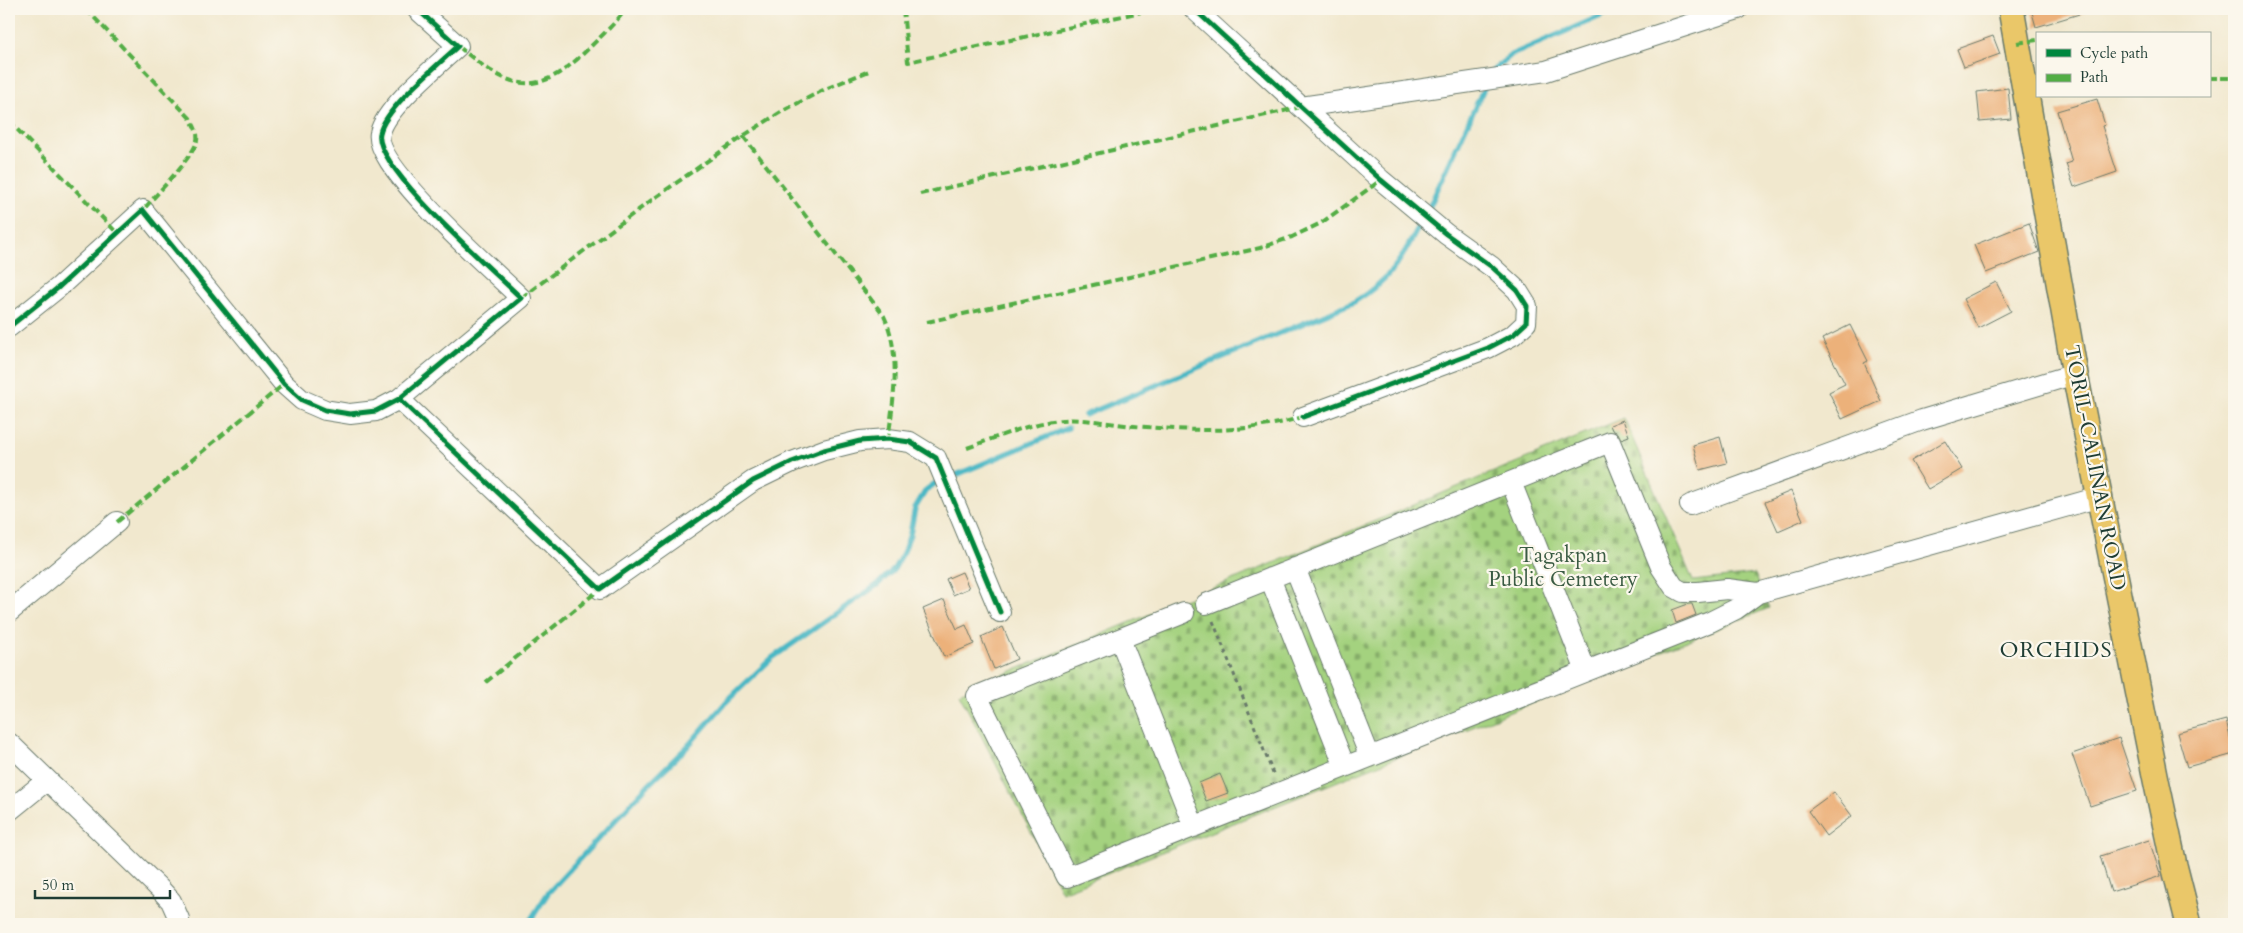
<svg xmlns="http://www.w3.org/2000/svg" width="2243" height="933" font-family="Cardo,serif">
<style>
.cemetery{fill:url(#cemetery-stones);stroke:#62885a}
.lines{fill:none;stroke-linecap:round;stroke-linejoin:round}
.stream{stroke:#4bb8c5;stroke-width:5.5}
.building{fill:#ecb17a}
.minor-casing{stroke:#68796a;stroke-width:22}
.major-casing{stroke:#68796a;stroke-width:28}
.path{stroke:#68796a;stroke-width:3;stroke-dasharray:4 4;stroke-linecap:butt}
.minor{stroke:#fff;stroke-width:20}
.major{stroke:#eac769;stroke-width:25}
.quiet{stroke:#52ad45;stroke-width:4;stroke-dasharray:8 4;stroke-linecap:butt}
.cycleway-casing{stroke:#fbf7ec;stroke-width:8}
.cycleway{stroke:#00873e;stroke-width:5}
.labels{text-anchor:middle;dominant-baseline:central;stroke-width:4.5;stroke-linejoin:round;paint-order:stroke}
.street-label{font-size:21px;fill:#1f3d34;stroke:#fbf7ec}
.park-label{font-size:21px;fill:#3a5b43;stroke:#fbf7ec}
.neighbourhood-label{font-size:22px;letter-spacing:1px;fill:#1f3d34;stroke:#fbf7ec}
</style>
<defs>
<pattern id="cemetery-stones" width="16" height="16" patternUnits="userSpaceOnUse" patternTransform="scale(1.25)"><rect width="16" height="16" fill="#a4d27f"/><path d="M2 7V4a2 2 0 0 1 4 0v3zM10 15v-3a2 2 0 0 1 4 0v3z" fill="#85ac69"/></pattern>
</defs>
<rect width="100%" height="100%" fill="#fbf7ec"/>
<filter id="ink" filterUnits="userSpaceOnUse"><feTurbulence type="fractalNoise" baseFrequency=".02" numOctaves="2"/><feDisplacementMap in="SourceGraphic" scale="10" xChannelSelector="R" yChannelSelector="G"/><feConvolveMatrix kernelMatrix="1 2 1 2 8 2 1 2 1" color-interpolation-filters="sRGB"/></filter>
<filter id="wash" filterUnits="userSpaceOnUse"><feTurbulence type="fractalNoise" baseFrequency=".0096" numOctaves="4" result="noise"/><feDisplacementMap in="SourceGraphic" scale="20" xChannelSelector="R" yChannelSelector="G"/><feGaussianBlur stdDeviation="1.12" result="paint"/><feColorMatrix in="noise" values="0 0 0 0 0 0 0 0 0 0 0 0 0 0 0 0 0 1.4 0 .05"/><feComposite in="paint" operator="in"/></filter>
<g filter="url(#wash)">
<rect width="100%" height="100%" fill="#f1e8ce"/>
<path class="cemetery" d="M1624 418 1693 581 1755 574 1769 608 1062 892 959 693Z"/>
<g class="lines">
<path class="stream" d="M1494 70 1511 55 1617 9
M1427 212 1484 88
M1085 415 1354 302C1390 280 1401 261 1420 224
M956 475 1068 428
M528 924 548 893 648 785 687 747 727 701 772 658 877 585 894 569 904 551 910 534 915 508 926 490 937 482"/>
</g>
<g id="blocks">
<path class="building" d="M2031 9H2085L2086 12 2036 27Z
M1993 36 2000 54 1964 67 1957 49Z
M2008 88 2011 119 1980 122 1977 92Z
M2097 99 2105 125 2102 126 2117 172 2074 187 2066 164 2072 162 2057 111Z
M2029 223 2039 252 1986 273 1974 245Z
M1996 282 2011 311 1978 328 1963 299Z
M1850 325 1868 361 1864 363 1881 401 1842 419 1829 392 1845 384 1822 339Z
M1623 420 1629 436 1621 439 1618 433 1612 430 1610 425Z
M1720 437 1727 463 1700 470 1693 445Z
M1945 441 1962 469 1928 489 1911 461Z
M1791 491 1803 520 1778 531 1765 502Z
M962 572 969 588 953 595 946 579Z
M944 600 957 629 966 625 974 644 944 657 923 609Z
M1688 604H1692L1696 615 1676 623 1672 610Z
M1003 627 1017 659 994 669 981 637Z
M2226 720 2234 754 2187 767 2177 733Z
M2119 738 2137 791 2090 806 2072 754Z
M1220 774 1228 793 1206 801 1199 783Z
M1834 792 1852 816 1826 836 1808 811Z
M2149 840 2161 876 2111 892 2100 856Z"/>
</g>
</g>
<g filter="url(#ink)">
<use href="#blocks" fill-opacity="0" stroke="#68796a" stroke-width="1"/>
<g class="lines">
<defs>
<path id="minor" d="M1194 9 1381 180 1446 234 1492 267 1517 290 1527 306 1526 323 1513 335 1488 348 1303 417
M1301 107 1546 71 1738 9
M9 327 59 287 143 210 284 384 302 400 325 410 350 414 376 411 399 399 521 298C495 272 372 166 380 133 385 108 438 65 458 46L417 9
M399 399 600 589 753 481 792 462 824 450 860 441 888 439 910 442 936 458 1000 612
M1511 482 1586 671
M1690 505 1922 420 2075 374
M1295 568 1370 757
M1270 578 1345 767
M1206 604 1610 442 1661 567 1674 587 1683 592H1698L1727 589 1758 593
M9 612 117 522
M1184 613 977 696 1067 877 1710 622 1736 609 1758 593 2100 497
M1120 639 1194 827
M9 743 159 888 171 901 179 919
M9 811 46 781"/>
<path id="major" d="M2011 9 2075 374 2156 780 2174 865 2189 924"/>
</defs>
<use href="#minor" class="minor-casing"/>
<use href="#major" class="major-casing"/>
<path class="path" d="M1213 621 1274 776"/>
<use href="#minor" class="minor"/>
<use href="#major" class="major"/>
<path class="quiet" d="M86 9 190 118C194 126 200 134 196 144 191 158 155 196 143 210
M903 9 908 62 1155 9
M2017 43 2037 40
M458 46C508 88 535 101 586 51 600 37 614 25 626 9
M2209 78H2234
M9 121 118 234
M743 136 884 316C901 353 894 399 888 439
M920 194 1301 107
M521 298 649 202 743 136 781 112 825 89 869 71
M927 322 1260 248 1292 237 1321 223 1381 180
M967 448C998 437 1029 423 1062 420 1085 418 1111 424 1134 426 1193 431 1245 434 1303 417
M117 522 284 384
M486 682 600 589
M179 924V919"/>
<defs>
<path id="cycleway" d="M1194 9 1381 180 1446 234 1492 267 1517 290 1527 306 1526 323 1513 335 1488 348 1303 417
M9 327 59 287 143 210 284 384 302 400 325 410 350 414 376 411 399 399 521 298C495 272 372 166 380 133 385 108 438 65 458 46L417 9
M399 399 600 589 753 481 792 462 824 450 860 441 888 439 910 442 936 458 1000 612"/>
</defs>
<use href="#cycleway" class="cycleway-casing"/>
<use href="#cycleway" class="cycleway"/>
</g>
</g>
<g class="labels">
<g class="street-label">
<text transform="translate(2095 468) rotate(79)">TORIL-CALINAN ROAD</text>
</g>
<g class="park-label">
<text x="1563" y="555">Tagakpan<tspan x="1563" dy="24">Public Cemetery</tspan></text>
</g>
<g class="neighbourhood-label">
<text x="2056" y="650">ORCHIDS</text>
</g>
</g>
<rect width="2243" height="933" fill="none" stroke="#fbf7ec" stroke-width="30"/>
<rect x="2036" y="32" width="175" height="65" fill="#fbf7ec" stroke="#a3ada2"/>
<rect x="2046" y="49" width="25" height="8" fill="#00873e" stroke="#a3ada2"/>
<text x="2080" y="58" font-size="15" fill="#1f3d34">Cycle path</text>
<rect x="2046" y="74" width="25" height="8" fill="#52ad45" stroke="#a3ada2"/>
<text x="2080" y="82" font-size="15" fill="#1f3d34">Path</text>
<path d="M35 890v8h135v-8" fill="none" stroke="#1f3d34" stroke-width="2.5"/>
<text x="42" y="890" font-size="15" fill="#1f3d34" stroke="#fbf7ec" stroke-width="4" paint-order="stroke">50 m</text>
</svg>
